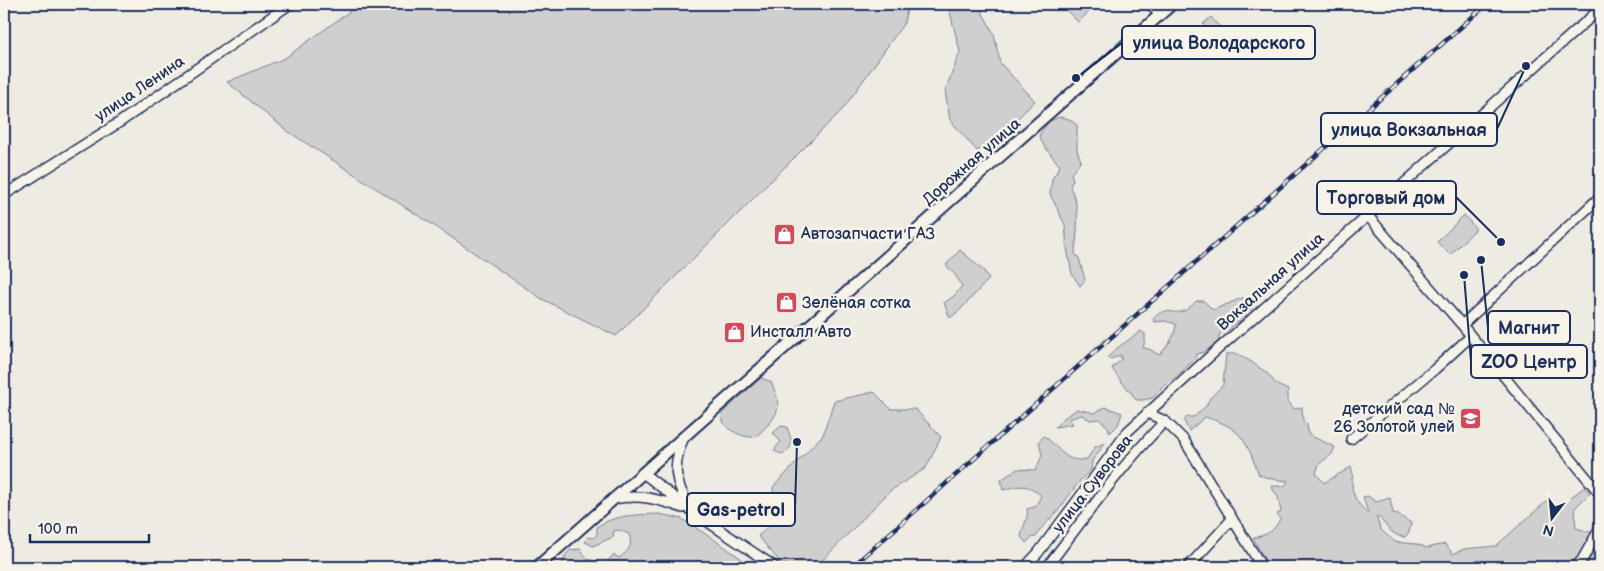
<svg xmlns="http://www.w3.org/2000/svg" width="1604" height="571" font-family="'Balsamiq Sans',sans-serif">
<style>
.green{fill:#cfcfcf;stroke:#757f96}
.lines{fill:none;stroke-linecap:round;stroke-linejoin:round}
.minor-casing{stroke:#1b2f5e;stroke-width:12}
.major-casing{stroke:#1b2f5e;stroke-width:14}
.minor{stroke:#f7f3e8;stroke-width:9}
.major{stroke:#f7f3e8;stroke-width:10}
.rail-casing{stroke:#1b2f5e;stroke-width:4.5}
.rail{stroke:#f7f3e8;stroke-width:2.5;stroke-dasharray:8;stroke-linecap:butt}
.labels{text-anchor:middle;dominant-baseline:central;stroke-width:5;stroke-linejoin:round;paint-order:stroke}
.street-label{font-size:16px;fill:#1b2f5e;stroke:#f7f3e8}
.poi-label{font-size:16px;fill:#1b2f5e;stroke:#f7f3e8;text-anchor:start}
.leader{fill:none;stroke:#1b2f5e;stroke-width:2}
.callout-dot{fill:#1b2f5e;stroke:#f7f3e8;stroke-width:2}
.callout{fill:#f7f3e8;stroke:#1b2f5e;stroke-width:2}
.callout-label{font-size:18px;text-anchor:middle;font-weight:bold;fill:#1b2f5e}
</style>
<rect width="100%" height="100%" fill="#eeebe2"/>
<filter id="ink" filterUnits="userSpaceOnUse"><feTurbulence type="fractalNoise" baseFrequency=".02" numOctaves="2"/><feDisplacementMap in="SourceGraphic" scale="10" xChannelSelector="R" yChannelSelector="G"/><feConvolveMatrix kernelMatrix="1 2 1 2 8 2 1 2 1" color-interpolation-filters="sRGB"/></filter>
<g filter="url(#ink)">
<path class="green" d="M360 4H908L904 23 843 109 616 336 542 299 442 231 286 130 227 82 285 58Z
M948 4H978L994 34 1000 63 1035 101 993 143 977 151 950 120 945 91 960 52Z
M1060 4H1089L1093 8 1078 22Z
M1211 17 1227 35 1219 42 1203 24Z
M1060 117 1069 119 1077 125V150L1081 161 1071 174 1073 179 1070 187C1081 207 1077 232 1075 254L1079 258 1085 280 1080 286 1072 274 1067 248 1065 225 1050 194 1052 179 1060 166 1044 146 1039 135 1049 121Z
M1464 215 1476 229 1450 255 1437 242Z
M960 250 984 271 989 279 960 310 950 318 944 303 954 296 962 286 956 276 946 265Z
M1242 298 1250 299C1258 323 1239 316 1229 330L1224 331 1219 335V341L1204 352 1197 354 1194 360 1175 378 1162 387 1159 392 1153 398 1143 400H1136C1129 388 1118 380 1112 368L1121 360V355L1111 359 1107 358 1116 349 1141 331 1145 334V340L1143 348 1149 349 1159 355C1168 346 1175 337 1176 324L1165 321 1155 322 1153 319C1167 304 1170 316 1183 311 1188 310 1192 305 1196 301H1204L1213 310Z
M1226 354H1238L1253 363 1267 373 1277 385 1288 390V401L1294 409 1302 407 1303 422 1307 424 1308 433 1313 437 1335 447 1332 454 1319 464 1316 473 1324 483 1351 467C1354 474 1352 477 1352 484 1352 496 1359 506 1368 513L1363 497 1368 496 1376 502 1390 498 1393 513 1397 514 1411 523 1409 532 1405 537C1393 537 1386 526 1379 517H1376L1381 530 1395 542 1416 544 1427 548 1445 544 1453 554 1464 549 1496 546 1549 499 1552 506 1551 511 1585 487 1590 493 1575 508 1576 528 1593 533 1581 558 1564 563 1561 567H1269L1253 538C1268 534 1273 533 1280 519L1277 514 1281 512 1278 497 1271 486H1285L1288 481 1272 479 1259 475C1246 441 1243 428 1205 417L1189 431 1184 421 1187 417H1194L1206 406 1210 398 1223 385Z
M761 378 771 382C779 400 782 410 768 425 764 428 760 434 756 436 749 440 732 432 727 427 723 423 722 418 722 413Z
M874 392 891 409H915L941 437 926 468 890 491 816 567H794L780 562 758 536 775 520 773 487 823 435 834 401Z
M1105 407 1122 413 1118 425 1110 433 1108 427 1099 419 1090 420 1082 415 1069 419 1073 424 1055 427 1064 418 1077 409 1094 413Z
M781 426 787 427C790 436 795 444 787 451 783 455 780 454 775 451V448L781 442 773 433Z
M1044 436C1060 447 1064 464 1087 459L1095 447 1105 443 1092 461 1091 470C1076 482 1068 499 1056 513 1049 521 1041 527 1036 537L1031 538 1026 543 1021 537C1022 527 1029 519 1027 509L1035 507 1041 496C1027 482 1020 486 1003 490L1001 480 1017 469 1036 470 1042 455 1039 441Z
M659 514 682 519 715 540 753 567H622L607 561 614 555 619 558C629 550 633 547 629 534L620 530 614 531 613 537 593 546 585 542 588 537 593 538 597 535V527C615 514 638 515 659 514Z
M1600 544V567H1584Z
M580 549 587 559 603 563 601 567H565L562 564 565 556 570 550Z"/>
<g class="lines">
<defs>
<path id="minor" d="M1150 4 1160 15
M4 195 120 122 290 4
M1368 216 1462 325 1600 494
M1462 325 1600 197
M1147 413 1165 421 1184 440 1262 567
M684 437C672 465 674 482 690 507
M1351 439 1435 369 1471 336
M643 473 693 512 775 567
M613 499C641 494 658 499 683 508
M1025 567 1038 553 1088 486 1128 431 1208 358 1600 9
M1047 567C1085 517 1121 466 1165 421
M1188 567 1232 519
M1576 567 1582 560 1600 528"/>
<path id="major" d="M537 567 1172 4"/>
</defs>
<use href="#minor" class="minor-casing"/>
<use href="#major" class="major-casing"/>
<use href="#minor" class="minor"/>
<use href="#major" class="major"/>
<defs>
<path id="rail" d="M852 567 1487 4"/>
</defs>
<use href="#rail" class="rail-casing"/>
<use href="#rail" class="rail"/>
</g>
</g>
<defs>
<symbol id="shop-square" viewBox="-11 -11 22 22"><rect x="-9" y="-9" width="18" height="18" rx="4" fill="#d1495b" stroke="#f7f3e8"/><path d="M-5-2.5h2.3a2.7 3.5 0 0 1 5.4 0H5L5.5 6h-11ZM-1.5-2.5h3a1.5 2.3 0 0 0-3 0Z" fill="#fff"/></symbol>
<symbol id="school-square" viewBox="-11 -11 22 22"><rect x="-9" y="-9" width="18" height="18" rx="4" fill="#d1495b" stroke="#f7f3e8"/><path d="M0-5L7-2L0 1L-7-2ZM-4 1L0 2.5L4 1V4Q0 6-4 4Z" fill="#fff"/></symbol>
</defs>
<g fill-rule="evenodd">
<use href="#shop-square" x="772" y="222" width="25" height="25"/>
<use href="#shop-square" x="774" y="290" width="25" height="25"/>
<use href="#shop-square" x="722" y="320" width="25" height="25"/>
<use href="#school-square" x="1458" y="406" width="25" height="25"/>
</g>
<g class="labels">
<g class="street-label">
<text transform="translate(140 89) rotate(-34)">улица Ленина</text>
<text transform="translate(972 162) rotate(-41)">Дорожная улица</text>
<text transform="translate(1271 282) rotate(-42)">Вокзальная улица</text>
<text transform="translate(1093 484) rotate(-52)">улица Суворова</text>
</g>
<g class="poi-label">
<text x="801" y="234">Автозапчасти ГАЗ</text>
<text x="802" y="303">Зелёная сотка</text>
<text x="750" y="332">Инсталл Авто</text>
<text x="1455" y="409" text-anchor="end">детский сад №<tspan x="1455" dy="18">26 Золотой улей</tspan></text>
</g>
</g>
<path class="leader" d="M1076 78L1122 43M1526 66L1497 129M1501 242L1456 197M1481 260L1488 328M1464 275L1471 361M797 442L795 509"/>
<g class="callout-dot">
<circle cx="1076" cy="78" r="5"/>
<circle cx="1526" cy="66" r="5"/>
<circle cx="1501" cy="242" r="5"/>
<circle cx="1481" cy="260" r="5"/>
<circle cx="1464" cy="275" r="5"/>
<circle cx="797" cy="442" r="5"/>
</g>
<g class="callout">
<rect x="1122" y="26" width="193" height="33" rx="5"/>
<rect x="1321" y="113" width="176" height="33" rx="5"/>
<rect x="1317" y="181" width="139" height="33" rx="5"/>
<rect x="1488" y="311" width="82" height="33" rx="5"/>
<rect x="1471" y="345" width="116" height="33" rx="5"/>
<rect x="687" y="493" width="108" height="33" rx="5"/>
</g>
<g class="callout-label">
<text x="1219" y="49">улица Володарского</text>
<text x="1409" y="136">улица Вокзальная</text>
<text x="1386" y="204">Торговый дом</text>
<text x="1529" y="334">Магнит</text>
<text x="1529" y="368">ZOO Центр</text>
<text x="741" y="516">Gas-petrol</text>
</g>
<rect width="1604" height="571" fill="none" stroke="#f7f3e8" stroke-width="20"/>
<rect x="10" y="10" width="1584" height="551" fill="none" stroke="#1b2f5e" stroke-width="2" filter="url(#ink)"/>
<g transform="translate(1552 518) rotate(196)" stroke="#f7f3e8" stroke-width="4" paint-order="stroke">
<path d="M0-4L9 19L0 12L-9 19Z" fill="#1b2f5e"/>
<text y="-8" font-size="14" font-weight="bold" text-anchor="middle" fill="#1b2f5e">N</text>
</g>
<path d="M30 534v8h119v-8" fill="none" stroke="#1b2f5e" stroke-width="2.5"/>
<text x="38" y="534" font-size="15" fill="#1b2f5e" stroke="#f7f3e8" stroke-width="4" paint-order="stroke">100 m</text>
</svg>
